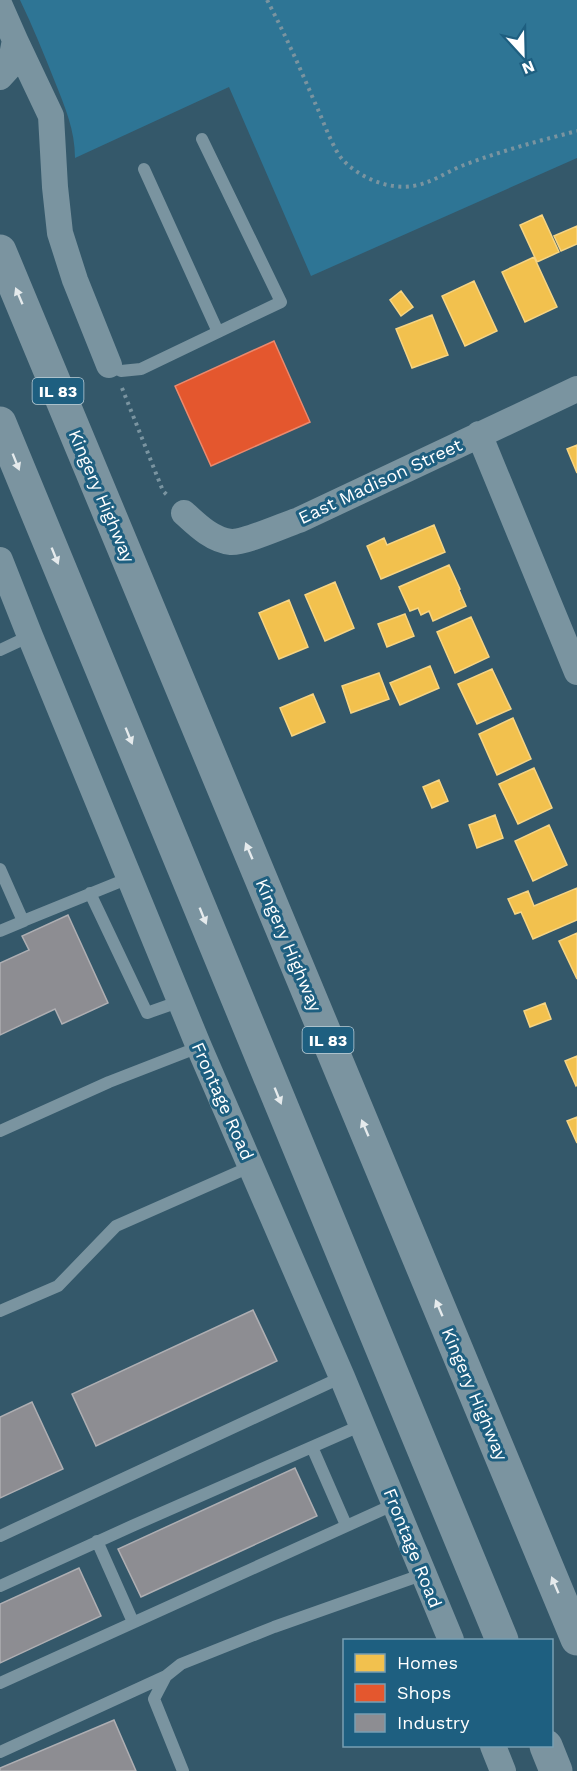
<svg xmlns="http://www.w3.org/2000/svg" width="577" height="1771" font-family="'Work Sans',sans-serif">
<style>
.green{fill:#2e7595}
.homes{fill:#f2c14e;stroke:#f6d483;stroke-width:1.5}
.shops{fill:#e4572e;stroke:#ec896d;stroke-width:1.5}
.industry{fill:#8d8d92;stroke:#afafb3;stroke-width:1.5}
.lines{fill:none;stroke-linecap:round;stroke-linejoin:round}
.path{stroke:#7a94a0;stroke-width:4;stroke-dasharray:3 4.5;stroke-linecap:butt}
.lane{stroke:#7a94a0;stroke-width:12}
.street{stroke:#7a94a0;stroke-width:26}
.highway{stroke:#7b94a0;stroke-width:33}
.oneway{fill:#e5eaec}
.labels{text-anchor:middle;dominant-baseline:central;stroke-width:6;stroke-linejoin:round;paint-order:stroke}
.shield{fill:#1e5f80;stroke:#bccfd9;stroke-width:1.5}
.shield-label{font-size:16px;font-weight:bold;fill:#fff}
.street-label{font-size:18px;fill:#fff;stroke:#1e5f80}
</style>
<rect width="100%" height="100%" fill="#34586a"/>
<path class="green" d="M20 0H577V158L311 276 229 87 75 158C75 130 65 107 55 82 44 54 33 27 20 0Z"/>
<path class="homes" d="M542 215 559 252 537 262 520 225Z
M577 226V244L561 251 554 236Z
M534 257 557 307 525 322 502 272Z
M474 281 497 331 465 346 442 296Z
M401 291 413 307 401 316 390 300Z
M432 315 448 355 412 368 396 329Z
M577 445V473L567 449Z
M434 525 445 552 381 579 367 546 384 538 387 545Z
M449 565 460 589 459 590 466 606 433 621 429 611 421 615 418 608 410 611 399 587Z
M335 582 354 628 325 641 305 595Z
M289 600 308 647 279 659 259 613Z
M405 614 414 636 387 647 378 624Z
M471 617 489 657 455 673 437 632Z
M430 666 439 688 400 705 390 683Z
M492 669 511 709 477 724 458 684Z
M379 673 389 699 351 713 342 686Z
M313 694 325 722 292 736 280 708Z
M513 718 531 759 497 775 479 734Z
M534 768 552 808 518 824 499 784Z
M439 780 448 801 432 808 423 787Z
M495 815 503 838 477 848 469 825Z
M549 825 567 865 533 881 515 841Z
M577 888V920L533 939 521 912 515 914 508 899 528 891 534 906Z
M577 933V979L559 941Z
M545 1003 551 1019 530 1027 524 1011Z
M577 1056V1085L576 1086 565 1061Z
M577 1117V1143L567 1121Z"/>
<path class="shops" d="M274 341 310 422 211 466 175 386Z"/>
<path class="industry" d="M68 915 108 1003 62 1024 55 1009 0 1035V963L29 950 22 936Z
M253 1310 277 1361 96 1446 72 1394Z
M32 1402 63 1469 0 1498V1417Z
M295 1468 317 1516 141 1597 118 1549Z
M79 1568 101 1616 0 1663V1604Z
M114 1720 136 1771H0V1768Z"/>
<g class="lines">
<path class="path" d="M267 0C285 34 300 68 315 103 322 117 333 150 343 160 360 178 389 190 413 186 432 183 446 172 464 165 501 151 538 141 577 131
M122 388 163 491 169 497"/>
<path class="lane" d="M144 169 218 332
M109 365 121 371 141 369 281 302 202 139
M0 650 30 636
M0 869 23 921 129 878
M90 893 147 1013 181 1001
M0 931 24 921
M0 1131 109 1082 199 1047
M0 1311 58 1286 116 1226 252 1166
M312 1447 346 1525
M0 1536 342 1377
M97 1541 133 1622
M0 1586 132 1526 362 1425
M166 1676 154 1699 183 1771
M0 1683 395 1504
M0 1752 166 1676 181 1664 274 1627 424 1574"/>
<path class="street" d="M0 6 15 40 10 66 0 77
M15 40 51 116 55 187 60 233 75 280 109 365
M479 434 577 672
M184 513C197 525 212 540 231 542 244 543 284 525 299 520L577 389
M0 560 30 636 199 1047 342 1377 451 1640
M493 1746 503 1771"/>
<path class="highway" d="M0 251 577 1639
M0 423 502 1640
M546 1746 556 1771"/>
</g>
<defs><path id="oneway-solid" d="M-6-.8H1V-3.2L6.5 0L1 3.2V.8H-6Z" transform="scale(1.5)"/></defs>
<g class="oneway">
<use href="#oneway-solid" transform="translate(19 296) rotate(-113)"/>
<use href="#oneway-solid" transform="translate(16 462) rotate(68)"/>
<use href="#oneway-solid" transform="translate(55 556) rotate(68)"/>
<use href="#oneway-solid" transform="translate(129 736) rotate(68)"/>
<use href="#oneway-solid" transform="translate(249 851) rotate(-113)"/>
<use href="#oneway-solid" transform="translate(203 916) rotate(68)"/>
<use href="#oneway-solid" transform="translate(278 1096) rotate(68)"/>
<use href="#oneway-solid" transform="translate(365 1128) rotate(-113)"/>
<use href="#oneway-solid" transform="translate(439 1308) rotate(-113)"/>
<use href="#oneway-solid" transform="translate(555 1585) rotate(-113)"/>
</g>
<g class="labels">
<g class="shield">
<rect x="32.5" y="378" width="51" height="26" rx="4.5"/>
<rect x="302.5" y="1027" width="51" height="26" rx="4.5"/>
</g>
<g class="shield-label">
<text x="58" y="391">IL 83</text>
<text x="328" y="1040">IL 83</text>
</g>
<g class="street-label">
<text transform="translate(380 481) rotate(-25)">East Madison Street</text>
<text transform="translate(102 496) rotate(67)">Kingery Highway</text>
<text transform="translate(289 945) rotate(67)">Kingery Highway</text>
<text transform="translate(223 1101) rotate(66)">Frontage Road</text>
<text transform="translate(475 1394) rotate(67)">Kingery Highway</text>
<text transform="translate(413 1548) rotate(68)">Frontage Road</text>
</g>
</g>
<rect x="343" y="1639" width="210" height="108" fill="#1e5f80" stroke="#789fb3" stroke-width="1.5"/>
<rect x="355" y="1654" width="30" height="18" fill="#f2c14e" stroke="#789fb3" stroke-width="1.5"/>
<text x="397" y="1669" font-size="18" fill="#ffffff">Homes</text>
<rect x="355" y="1684" width="30" height="18" fill="#e4572e" stroke="#789fb3" stroke-width="1.5"/>
<text x="397" y="1699" font-size="18" fill="#ffffff">Shops</text>
<rect x="355" y="1714" width="30" height="18" fill="#8d8d92" stroke="#789fb3" stroke-width="1.5"/>
<text x="397" y="1729" font-size="18" fill="#ffffff">Industry</text>
<g transform="translate(523 54) rotate(158)" stroke="#1e5f80" stroke-width="4.5" paint-order="stroke">
<path d="M0-4.5L10 22L0 15L-10 22Z" fill="#ffffff"/>
<text y="-9" font-size="16" font-weight="bold" text-anchor="middle" fill="#ffffff">N</text>
</g>
</svg>
